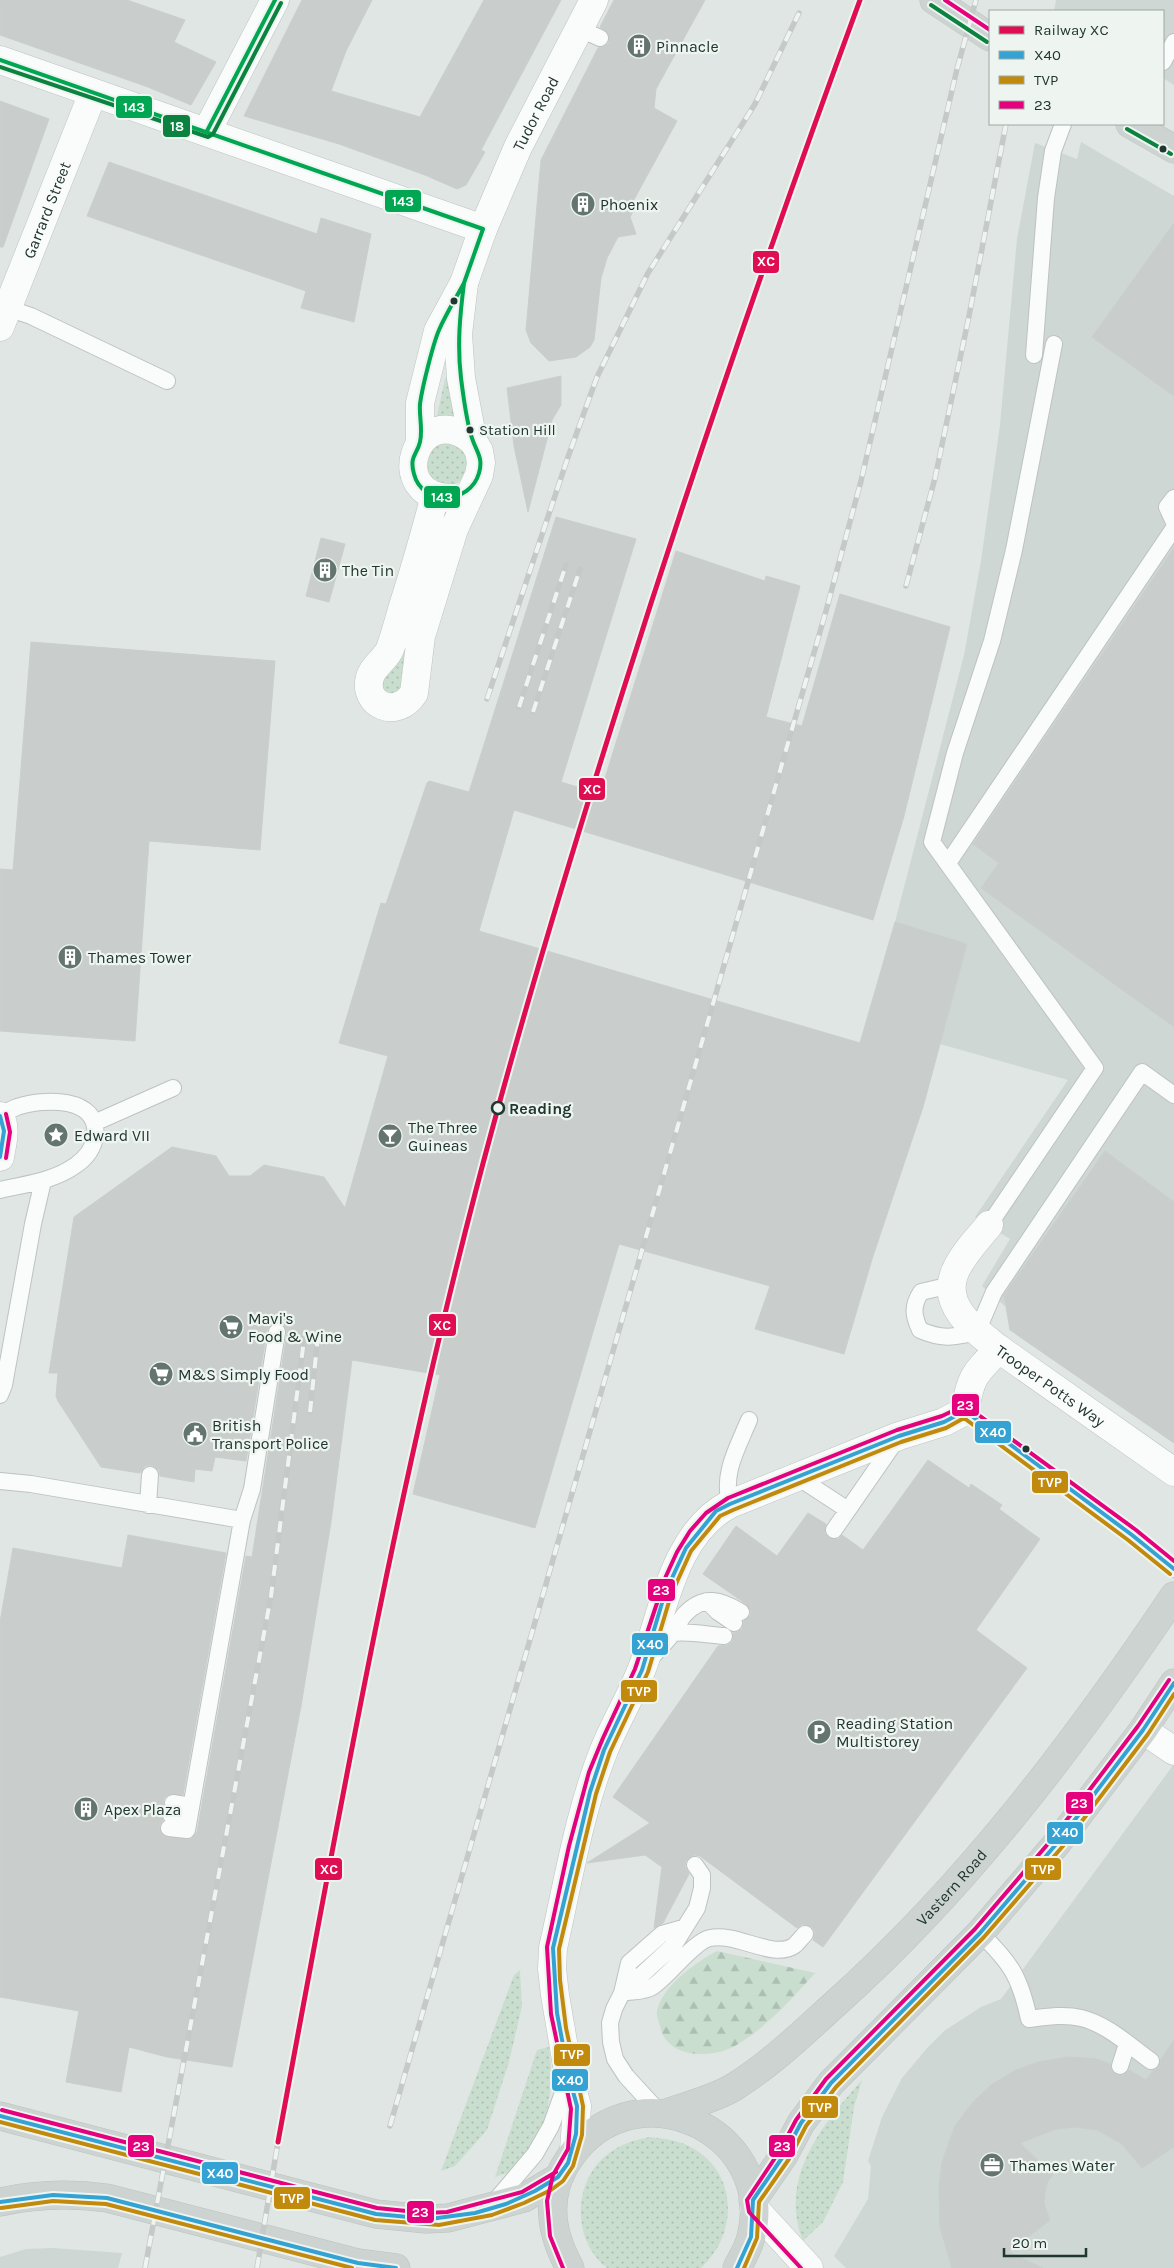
<svg xmlns="http://www.w3.org/2000/svg" width="1174" height="2268" font-family="Karla,sans-serif">
<style>
.built{fill:#ced7d3}
.grass{fill:url(#grass-dots)}
.forest{fill:url(#forest-firs)}
.building{fill:#c9cecc;stroke:#c9cfcc}
.lines{fill:none;stroke-linecap:round;stroke-linejoin:round}
.service-casing{stroke:#bdc3c0;stroke-width:18}
.minor-casing{stroke:#bdc3c0;stroke-width:29}
.secondary-casing{stroke:#bdc3c0;stroke-width:29}
.primary-casing{stroke:#bbc3c0;stroke-width:29}
.service{stroke:#fafbfb;stroke-width:16}
.minor{stroke:#fafbfb;stroke-width:28}
.secondary{stroke:#fafbfb;stroke-width:28}
.primary{stroke:#ccd3d1;stroke-width:28}
.rail-casing{stroke:#c5c9c8;stroke-width:5.5}
.rail{stroke:#eef5f1;stroke-width:4;stroke-dasharray:11;stroke-linecap:butt}
.bus-1-casing{stroke:#eef5f1;stroke-width:8}
.bus-2-casing{stroke:#eef5f1;stroke-width:8}
.bus-3-casing{stroke:#eef5f1;stroke-width:8}
.bus-4-casing{stroke:#eef5f1;stroke-width:8}
.bus-5-casing{stroke:#eef5f1;stroke-width:8}
.bus-1{stroke:#34a3d4;stroke-width:4}
.bus-2{stroke:#c28a0c;stroke-width:4}
.bus-3{stroke:#e5007d;stroke-width:4}
.bus-4{stroke:#00a651;stroke-width:4}
.bus-5{stroke:#0c8241;stroke-width:4}
.rail-1-casing{stroke:#eef5f1;stroke-width:9}
.rail-1{stroke:#df0d52;stroke-width:5}
.bus-dot{fill:#213630;stroke:#eef5f1;stroke-width:2}
.stop-dot{fill:#eef5f1;stroke:#213630;stroke-width:2.5}
.labels{text-anchor:middle;dominant-baseline:central;stroke-width:4.5;stroke-linejoin:round;paint-order:stroke}
.bus-label{font-size:15px;fill:#213630;stroke:#eef5f1;text-anchor:start}
.poi-label{font-size:16px;fill:#213630;stroke:#eef5f1;text-anchor:start}
.street-label{font-size:16px;fill:#213630;stroke:#eef5f1}
.stop-label{font-size:16px;font-weight:bold;fill:#213630;stroke:#eef5f1;text-anchor:start}
.line-badge{stroke:#eef5f1;stroke-width:2}
.badge-label{font-size:14px;text-anchor:middle;font-weight:bold;fill:#fff}
</style>
<defs>
<pattern id="grass-dots" width="8" height="8" patternUnits="userSpaceOnUse" patternTransform="scale(1.25)"><rect width="8" height="8" fill="#caded0"/><path d="M2 2h.1M6 6h.1" fill="none" stroke="#adbfb3" stroke-width="1.8" stroke-linecap="round"/></pattern>
<pattern id="forest-firs" width="22" height="20" patternUnits="userSpaceOnUse" patternTransform="scale(1.25)"><rect width="22" height="20" fill="#caded0"/><path d="M5 1l3.5 6h-7zM16 11l3.5 6h-7z" fill="#adbfb3"/></pattern>
</defs>
<rect width="100%" height="100%" fill="#e0e6e3"/>
<path class="built" d="M1056 0H1174V85L1163 78V11H1054Z
M1081 142 1174 196V1443L1010 1330 1006 1307 982 1286 1010 1239 975 1217 1068 1080 940 1044 967 944 895 922 964 655 981 561 1000 425 1017 239 1035 143 1077 159Z
M1174 1764V2268H846L834 2256 868 2199 871 2166 868 2161 882 2117 902 2078 928 2047 944 2031 981 2007 1001 1999Z
M53 2248 122 2253 118 2268H0V2257L26 2249Z"/>
<path class="grass" d="M449 376 457 420H436L445 379Z
M447 441 463 448 469 464C461 484 460 485 438 485L425 472 431 447Z
M442 520 445 523 404 686 391 696 381 689 383 677Z
M520 1970 522 2006 509 2062 487 2130 455 2166 441 2171 514 1975Z
M549 2047 552 2079 546 2118 527 2155 510 2172 495 2177 537 2050Z
M862 2080 854 2107 843 2182 823 2222 803 2241C778 2178 822 2125 862 2080Z
M650 2137C666 2139 680 2140 694 2149 739 2175 737 2236 701 2268H607C572 2241 572 2181 608 2154 621 2144 634 2140 650 2137Z"/>
<path class="forest" d="M717 1951 815 1973C792 1999 764 2030 733 2047 709 2059 666 2058 660 2026 659 2022 656 2016 657 2011 662 1986 696 1962 717 1951Z"/>
<path class="building" d="M0 0H127L185 20 174 42 216 62 191 105 148 87 0 35Z
M302 0H372L346 51 331 91 420 117 484 0H561L481 150 485 152 466 185 457 189 425 175 339 144 244 116Z
M614 0H705L656 89 654 108 677 121 631 205 635 208 630 217 636 234 618 237 607 258 601 278 594 340 590 347 576 357 549 361 531 343 526 330 541 160 598 48 605 46 609 43 608 33 600 27Z
M0 101 49 119 3 247H0Z
M109 162 317 234 321 218 371 234 354 322 301 308 306 291 87 216Z
M1174 223V396L1092 337Z
M561 376V405L552 420 528 512 514 446 507 388Z
M556 517 636 539 561 782 600 794 676 551 765 581 766 576 800 586 766 717 802 726 840 594 950 627 904 816 873 920 514 810 479 931 860 1043 895 922 967 944 923 1107 873 1256 844 1354 755 1329 770 1286 619 1244 535 1528 413 1494 440 1375 352 1360 331 1522 301 1706 232 2067 167 2057 129 2047 121 2092 66 2082 79 2011 0 1997V1622L13 1548 122 1568 128 1535 226 1553 183 1795 170 1794 165 1797 163 1802 164 1808 161 1814 163 1820 159 1826 164 1836 191 1839 197 1832 246 1556 252 1557 287 1333 284 1325 279 1322 273 1323 267 1330 246 1461 215 1457 212 1471 195 1469 194 1482 160 1476 159 1470 151 1465 145 1466 140 1473 101 1467 58 1401 56 1396 58 1373H49L74 1217 172 1147 216 1156 229 1176H250L264 1165 324 1177 345 1208 388 1056 339 1043 381 903 386 904 427 783 429 781 469 792Z
M321 538 345 544 329 602 306 596Z
M1174 548V1027L981 888 999 863 973 844Z
M31 642 275 661 260 850 149 841 135 1041 0 1031V869L13 870Z
M1105 1151 1174 1202V1443L1010 1330 1004 1295Z
M928 1460 969 1488 971 1484 1002 1505 999 1509 1040 1539 976 1630 1027 1668 823 1947 813 1940 815 1932 812 1927 803 1924 797 1928 700 1856 695 1855 686 1861 685 1866 689 1874 663 1923 654 1928 662 1867 645 1855 587 1863 650 1823 613 1797 718 1646 728 1645 732 1642 733 1633 742 1629 744 1621 750 1616 751 1611 746 1604 703 1574 736 1526 777 1556 808 1513 826 1524 825 1534 829 1538 838 1539 842 1535 863 1550Z
M1174 2040V2147L1142 2168 1122 2144 1097 2130 1075 2127 1056 2129 1020 2143 1053 2175 1048 2181 1045 2192 1044 2204 1050 2220 1009 2252 1043 2268H952L940 2227 939 2188 942 2162 955 2126 973 2102 991 2085 1014 2071 1038 2062 1068 2057 1097 2059 1110 2064 1112 2072 1117 2075 1123 2076 1129 2070 1146 2080 1153 2071 1159 2067 1161 2059Z"/>
<g class="lines">
<defs>
<path id="service" d="M578 28 600 38
M1163 62 1174 42
M7 308 31 316 167 381
M1034 355 1046 198 1053 151 1063 124
M1174 498 1167 507 1174 522
M948 863 1174 528
M0 1115C6 1112 12 1109 17 1107 43 1098 101 1096 95 1137 93 1149 86 1158 76 1165 54 1181 26 1184 0 1190
M94 1123 173 1088
M989 1225 1095 1068 932 842 955 753 992 641 1014 550 1054 344
M951 1285 921 1292C912 1306 913 1315 920 1330 943 1340 953 1337 977 1332L994 1292 1142 1072 1174 1095
M0 1395 4 1385 33 1224 43 1181
M965 1411 1132 1535 1174 1569
M799 1478 848 1510
M0 1481 31 1484 242 1520
M730 1504C722 1473 737 1449 749 1420
M148 1505 150 1475
M834 1530 897 1439
M707 1601 718 1612 734 1623
M673 1633C691 1631 707 1635 724 1636
M652 1657C659 1649 666 1642 673 1633 677 1627 680 1619 685 1614 704 1594 721 1600 741 1612
M173 1803 191 1806
M171 1815 189 1818
M169 1828 187 1830 242 1520 252 1489 277 1332
M980 1933C1011 1963 1020 1977 1029 2019 1046 2017 1064 2014 1081 2018 1107 2024 1130 2046 1151 2061
M622 1993C631 1991 645 1992 652 1987 668 1977 694 1941 710 1938 738 1932 774 1961 795 1945 798 1942 802 1937 805 1934
M622 1993 674 1945 697 1908 702 1888V1875L695 1865
M1120 2066 1127 2044
M659 2112 626 2076 615 2059 611 2042 610 2023 614 2009 622 1993 629 1963 662 1934 683 1928
M491 2206 535 2154 551 2126 568 2079"/>
<g id="minor">
<path d="M0 60 483 229"/>
<path d="M207 131 275 0"/>
<path id="s1" d="M0 327 93 93"/>
<path id="s2" d="M420 442V403L438 331 464 283 483 229 518 147 594 0"/>
<path d="M435 496C425 533 415 569 403 606 399 620 395 635 390 649 386 659 373 666 370 677 362 705 397 720 414 693L421 636 454 529 479 475 481 463 479 451 473 441 461 378 458 334 464 283"/>
<path d="M453 498C382 499 417 396 473 441"/>
<path d="M0 1116C7 1129 2 1144 0 1157"/>
<path id="s3" d="M989 1225C977 1240 962 1255 955 1272 940 1306 976 1331 999 1349L1174 1472"/>
<path d="M1143 1730 1174 1751"/>
<path d="M574 2151 577 2106 569 2077 555 1995 552 1969 553 1948C568 1882 579 1813 604 1750 615 1723 630 1698 641 1671 663 1616 672 1534 730 1504L899 1436 944 1422 965 1411C970 1377 975 1373 999 1349"/>
</g>
<path id="secondary" d="M754 2208 809 2268"/>
<g id="primary">
<path d="M934 0 990 37"/>
<path d="M1130 124 1174 149"/>
<path id="s4" d="M667 2113C689 2105 714 2099 734 2087 771 2064 804 2032 836 2003 968 1885 1075 1743 1174 1596"/>
<path d="M0 2116 376 2214 426 2219 448 2218 524 2198 559 2177"/>
<path d="M753 2200 784 2155 801 2123 831 2083 980 1933 1058 1842 1143 1730 1174 1683"/>
<path d="M0 2202C36 2194 70 2193 107 2198L358 2263 396 2268"/>
<path d="M570 2268C552 2236 545 2201 564 2167 625 2060 779 2128 751 2237 749 2247 742 2258 737 2268"/>
</g>
</defs>
<use href="#service" class="service-casing"/>
<use href="#minor" class="minor-casing"/>
<use href="#secondary" class="secondary-casing"/>
<use href="#primary" class="primary-casing"/>
<use href="#service" class="service"/>
<use href="#minor" class="minor"/>
<use href="#secondary" class="secondary"/>
<use href="#primary" class="primary"/>
<defs>
<path id="rail" d="M906 586 935 478 969 316 1006 124
M487 699 568 457 597 377 648 273 755 104 799 13
M519 707 566 565
M533 712 580 569
M310 1412 318 1336
M390 2126 826 611 861 481 957 69 976 0
M145 2268 271 1596 305 1332
M257 2268 278 2142"/>
</defs>
<use href="#rail" class="rail-casing"/>
<use href="#rail" class="rail"/>
<defs>
<path id="bus-1" d="M0 1116 4 1131 0 1157
M0 2116 376 2214 430 2219 475 2213 506 2204 535 2191 558 2177 568 2163 576 2134 577 2106 569 2077 557 2013 553 1948 590 1792 604 1750 642 1670 665 1593 686 1548 716 1511 730 1504 899 1436 944 1422 965 1411 1132 1535 1174 1569
M0 2202 53 2195 107 2198 358 2263 396 2268
M737 2268 751 2237 753 2200 784 2155 801 2123 831 2083 980 1933 1058 1842 1143 1730 1174 1683"/>
<path id="bus-2" d="M0 2122 375 2220 439 2225 492 2215 524 2203 551 2190 563 2181 573 2166 582 2135 583 2106 566 2028 560 1980 559 1949 596 1794 610 1752 648 1672 671 1595 691 1551 720 1516 733 1510 901 1442 946 1428 964 1418 1128 1540 1170 1574
M1 2208 53 2201 106 2204 352 2268
M744 2268 757 2238 759 2202 789 2159 806 2126 836 2087 984 1937 1063 1846 1148 1734 1174 1694"/>
<path id="bus-3" d="M945 0 990 30
M6 1114 10 1132 6 1158
M2 2110 377 2208 426 2213 447 2212 522 2192 556 2172
M563 2268 550 2236 547 2201 553 2175 568 2149 571 2109 551 2014 547 1947 569 1846 589 1772 603 1738 635 1669 666 1576 677 1552 690 1531 706 1513 728 1498 897 1430 942 1416 965 1405 1136 1530 1174 1561
M801 2268 749 2212 747 2200 779 2152 796 2120 826 2079 975 1929 1053 1838 1138 1726 1169 1680"/>
<path id="bus-4" d="M0 60 483 229 464 283
M207 131 275 0
M464 283C460 315 457 345 461 378 463 394 467 426 473 441 478 454 483 459 479 473 470 505 422 506 414 474 409 456 417 455 420 442 423 430 419 416 420 404 422 388 433 344 439 330 446 314 456 298 464 283Z"/>
<path id="bus-5" d="M931 5 987 42
M0 67 208 137 213 134 281 3
M1127 129 1171 154"/>
</defs>
<use href="#bus-1" class="bus-1-casing"/>
<use href="#bus-2" class="bus-2-casing"/>
<use href="#bus-3" class="bus-3-casing"/>
<use href="#bus-4" class="bus-4-casing"/>
<use href="#bus-5" class="bus-5-casing"/>
<use href="#bus-1" class="bus-1"/>
<use href="#bus-2" class="bus-2"/>
<use href="#bus-3" class="bus-3"/>
<use href="#bus-4" class="bus-4"/>
<use href="#bus-5" class="bus-5"/>
<defs>
<path id="rail-1" d="M278 2142C337 1824 394 1504 476 1190 519 1025 569 861 621 697 695 463 775 231 860 0"/>
</defs>
<use href="#rail-1" class="rail-1-casing"/>
<use href="#rail-1" class="rail-1"/>
</g>
<defs>
<symbol id="building-disc" viewBox="-11 -11 22 22"><circle r="9.5" fill="#64746f" stroke="#eef5f1"/><path d="M-4-6H4V6H1V3H-1V6H-4ZM-2.5-4.3h1.7v1.8h-1.7ZM.8-4.3h1.7v1.8H.8ZM-2.5-1h1.7V.8h-1.7ZM.8-1h1.7V.8H.8Z" fill="#fff"/></symbol>
<symbol id="sight-disc" viewBox="-11 -11 22 22"><circle r="9.5" fill="#64746f" stroke="#eef5f1"/><path d="M0-6L1.8-2.2L6-1.7L2.9 1.2L3.7 5.4L0 3.3L-3.7 5.4L-2.9 1.2L-6-1.7L-1.8-2.2Z" fill="#fff"/></symbol>
<symbol id="bar-disc" viewBox="-11 -11 22 22"><circle r="9.5" fill="#64746f" stroke="#eef5f1"/><path d="M-6-5H6L.8 .8V4.5H3.5V6h-7V4.5H-.8V.8Z" fill="#fff"/></symbol>
<symbol id="supermarket-disc" viewBox="-11 -11 22 22"><circle r="9.5" fill="#64746f" stroke="#eef5f1"/><path d="M-6-5.5h2.5l.6 2H6L4.5 2H-2.5L-4.4-4H-6ZM-1.5 3.2a1.3 1.3 0 1 0 .1 0ZM3 3.2a1.3 1.3 0 1 0 .1 0Z" fill="#fff"/></symbol>
<symbol id="civic-disc" viewBox="-11 -11 22 22"><circle r="9.5" fill="#64746f" stroke="#eef5f1"/><path d="M-.6-6.5H3V-4.5H.6V-3L4-1V1h2V6H-6V1h2V-1L-.6-3ZM-1.2 2.5V6h2.4V2.5Z" fill="#fff"/></symbol>
<symbol id="parking-disc" viewBox="-11 -11 22 22"><circle r="9.5" fill="#64746f" stroke="#eef5f1"/><path d="M-3.5-5.5H1a3.5 3.5 0 0 1 0 7H-1V5.5H-3.5ZM-1-3.4V-.6H.8a1.4 1.4 0 0 0 0-2.8Z" fill="#fff"/></symbol>
<symbol id="office-disc" viewBox="-11 -11 22 22"><circle r="9.5" fill="#64746f" stroke="#eef5f1"/><path d="M-6-3h4V-5.5h4V-3h4V5H-6ZM-1-4.5V-3h2v-1.5ZM-6 0V1H6V0Z" fill="#fff"/></symbol>
</defs>
<g fill-rule="evenodd">
<use href="#building-disc" x="625" y="32" width="28" height="28"/>
<use href="#building-disc" x="569" y="190" width="28" height="28"/>
<use href="#building-disc" x="311" y="556" width="28" height="28"/>
<use href="#building-disc" x="56" y="943" width="28" height="28"/>
<use href="#sight-disc" x="42" y="1121" width="28" height="28"/>
<use href="#bar-disc" x="376" y="1122" width="28" height="28"/>
<use href="#supermarket-disc" x="217" y="1313" width="28" height="28"/>
<use href="#supermarket-disc" x="147" y="1360" width="28" height="28"/>
<use href="#civic-disc" x="181" y="1420" width="28" height="28"/>
<use href="#parking-disc" x="805" y="1718" width="28" height="28"/>
<use href="#building-disc" x="72" y="1795" width="28" height="28"/>
<use href="#office-disc" x="978" y="2151" width="28" height="28"/>
</g>
<g class="bus-dot">
<circle cx="1163" cy="149" r="4.5"/>
<circle cx="454" cy="301" r="4.5"/>
<circle cx="470" cy="430" r="4.5"/>
<circle cx="1026" cy="1449" r="4.5"/>
</g>
<circle class="stop-dot" cx="498" cy="1108" r="6"/>
<g class="labels">
<g class="bus-label">
<text x="479" y="430">Station Hill</text>
</g>
<g class="poi-label">
<text x="656" y="46">Pinnacle</text>
<text x="600" y="204">Phoenix</text>
<text x="342" y="570">The Tin</text>
<text x="88" y="957">Thames Tower</text>
<text x="408" y="1127">The Three<tspan x="408" dy="18">Guineas</tspan></text>
<text x="74" y="1135">Edward VII</text>
<text x="248" y="1318">Mavi's<tspan x="248" dy="18">Food &amp; Wine</tspan></text>
<text x="178" y="1374">M&amp;S Simply Food</text>
<text x="212" y="1425">British<tspan x="212" dy="18">Transport Police</tspan></text>
<text x="836" y="1723">Reading Station<tspan x="836" dy="18">Multistorey</tspan></text>
<text x="104" y="1809">Apex Plaza</text>
<text x="1010" y="2165">Thames Water</text>
</g>
<g class="street-label">
<text stroke="none"><textPath href="#s2" startOffset="352">Tudor Road</textPath></text>
<text stroke="none"><textPath href="#s1" startOffset="126">Garrard Street</textPath></text>
<text stroke="none"><textPath href="#s3" startOffset="218">Trooper Potts Way</textPath></text>
<text stroke="none"><textPath href="#s4" startOffset="368">Vastern Road</textPath></text>
</g>
<g class="stop-label">
<text x="509" y="1108">Reading</text>
</g>
</g>
<g class="line-badge">
<rect x="115" y="95" width="38" height="24" rx="5" fill="#00a651"/>
<rect x="162" y="114" width="29" height="24" rx="5" fill="#0c8241"/>
<rect x="384" y="189" width="38" height="24" rx="5" fill="#00a651"/>
<rect x="752" y="250" width="28" height="24" rx="5" fill="#df0d52"/>
<rect x="423" y="485" width="38" height="24" rx="5" fill="#00a651"/>
<rect x="578" y="777" width="28" height="24" rx="5" fill="#df0d52"/>
<rect x="428" y="1313" width="29" height="24" rx="5" fill="#df0d52"/>
<rect x="951" y="1393" width="29" height="24" rx="5" fill="#e5007d"/>
<rect x="974" y="1420" width="38" height="24" rx="5" fill="#34a3d4"/>
<rect x="1031" y="1470" width="38" height="24" rx="5" fill="#c28a0c"/>
<rect x="647" y="1578" width="29" height="24" rx="5" fill="#e5007d"/>
<rect x="631" y="1632" width="38" height="24" rx="5" fill="#34a3d4"/>
<rect x="620" y="1679" width="38" height="24" rx="5" fill="#c28a0c"/>
<rect x="1065" y="1791" width="29" height="24" rx="5" fill="#e5007d"/>
<rect x="1046" y="1821" width="38" height="24" rx="5" fill="#34a3d4"/>
<rect x="314" y="1857" width="29" height="24" rx="5" fill="#df0d52"/>
<rect x="1024" y="1857" width="38" height="24" rx="5" fill="#c28a0c"/>
<rect x="553" y="2043" width="38" height="24" rx="5" fill="#c28a0c"/>
<rect x="551" y="2068" width="38" height="24" rx="5" fill="#34a3d4"/>
<rect x="801" y="2095" width="38" height="24" rx="5" fill="#c28a0c"/>
<rect x="127" y="2134" width="28" height="24" rx="5" fill="#e5007d"/>
<rect x="768" y="2134" width="28" height="24" rx="5" fill="#e5007d"/>
<rect x="201" y="2161" width="38" height="24" rx="5" fill="#34a3d4"/>
<rect x="273" y="2186" width="38" height="24" rx="5" fill="#c28a0c"/>
<rect x="406" y="2200" width="29" height="24" rx="5" fill="#e5007d"/>
</g>
<g class="badge-label">
<text x="134" y="112">143</text>
<text x="177" y="131">18</text>
<text x="403" y="206">143</text>
<text x="766" y="266">XC</text>
<text x="442" y="502">143</text>
<text x="592" y="794">XC</text>
<text x="442" y="1330">XC</text>
<text x="965" y="1410">23</text>
<text x="993" y="1437">X40</text>
<text x="1050" y="1487">TVP</text>
<text x="661" y="1595">23</text>
<text x="650" y="1649">X40</text>
<text x="639" y="1696">TVP</text>
<text x="1079" y="1808">23</text>
<text x="1065" y="1837">X40</text>
<text x="329" y="1874">XC</text>
<text x="1043" y="1874">TVP</text>
<text x="572" y="2059">TVP</text>
<text x="570" y="2085">X40</text>
<text x="820" y="2112">TVP</text>
<text x="141" y="2151">23</text>
<text x="782" y="2151">23</text>
<text x="220" y="2178">X40</text>
<text x="292" y="2203">TVP</text>
<text x="420" y="2217">23</text>
</g>
<rect x="989" y="10" width="175" height="115" fill="#eef5f1" stroke="#9ca9a4"/>
<rect x="999" y="26" width="25" height="8" fill="#df0d52" stroke="#9ca9a4"/>
<text x="1034" y="35" font-size="15" fill="#213630">Railway XC</text>
<rect x="999" y="51" width="25" height="8" fill="#34a3d4" stroke="#9ca9a4"/>
<text x="1034" y="60" font-size="15" fill="#213630">X40</text>
<rect x="999" y="76" width="25" height="8" fill="#c28a0c" stroke="#9ca9a4"/>
<text x="1034" y="85" font-size="15" fill="#213630">TVP</text>
<rect x="999" y="101" width="25" height="8" fill="#e5007d" stroke="#9ca9a4"/>
<text x="1034" y="110" font-size="15" fill="#213630">23</text>
<path d="M1004 2248v8h82v-8" fill="none" stroke="#213630" stroke-width="2.5"/>
<text x="1012" y="2248" font-size="15" fill="#213630" stroke="#eef5f1" stroke-width="4" paint-order="stroke">20 m</text>
</svg>
